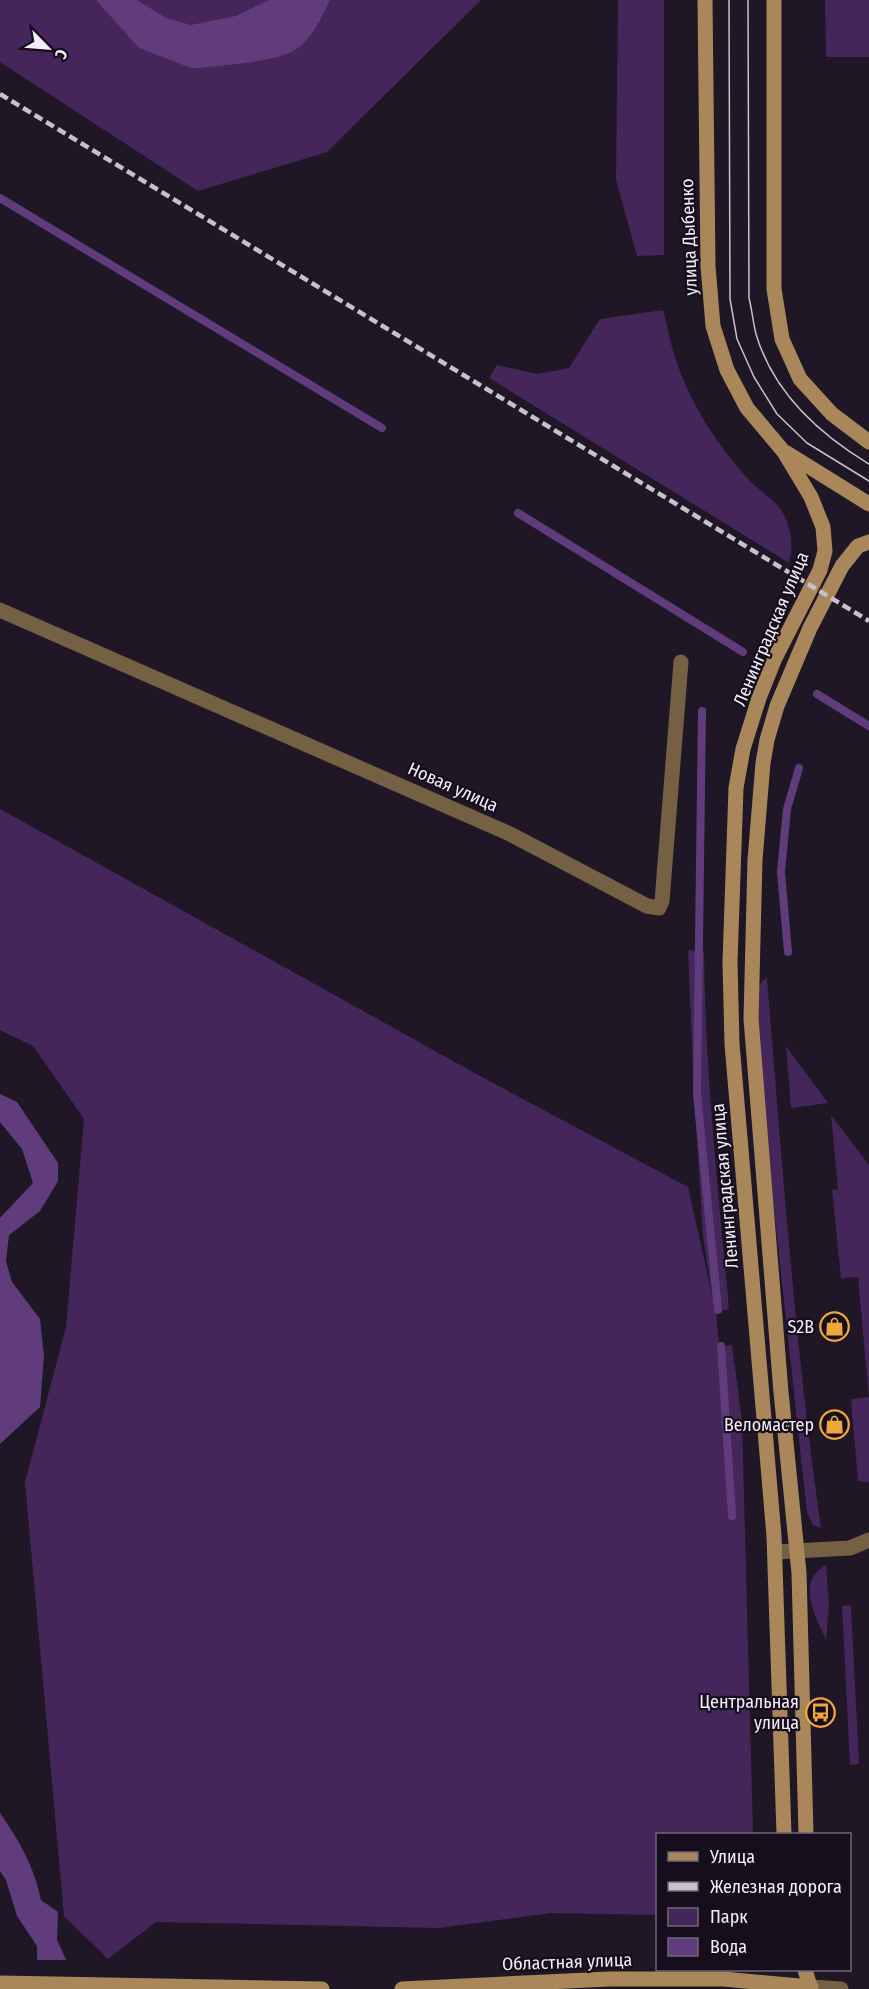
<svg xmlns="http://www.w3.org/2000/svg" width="869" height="1989" font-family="'Fira Sans Condensed',sans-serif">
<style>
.green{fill:#44265a}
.water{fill:#613c7d}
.pier{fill:#1f1725}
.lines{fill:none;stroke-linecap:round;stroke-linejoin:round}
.stream{stroke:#613c7d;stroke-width:8}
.street{stroke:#756044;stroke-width:15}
.secondary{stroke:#aa875a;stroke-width:15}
.tram{stroke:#c6c1cc;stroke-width:1.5}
.rail{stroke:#c6c1cc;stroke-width:4.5;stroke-dasharray:9 4.5;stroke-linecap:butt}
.labels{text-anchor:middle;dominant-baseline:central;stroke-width:4.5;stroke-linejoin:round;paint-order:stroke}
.street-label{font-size:18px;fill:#f2edf7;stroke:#160e1c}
.poi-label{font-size:18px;fill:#f2edf7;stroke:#160e1c;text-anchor:end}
</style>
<rect width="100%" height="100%" fill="#1f1725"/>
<path class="green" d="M0 0H481L327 152 198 191 0 62Z
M618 0H664V255L637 256 616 180Z
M825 0H869V57H826Z
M663 310C668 327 670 344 676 360 690 403 717 444 747 478 757 489 773 498 781 510 791 525 794 546 789 563L489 378 497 365 537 374 569 368 600 319Z
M0 809 480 1076 688 1187 712 1295 703 1236 694 1092 688 950 704 951C705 1071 718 1189 729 1309L716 1312 719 1346 732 1345 742 1421 753 1834H658L657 1915 551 1913 439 1928 156 1922 108 1959 64 1916 25 1482 66 1327 84 1119 33 1046 0 1030Z
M767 978C782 1162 795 1346 821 1528L813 1525 807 1513 766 1135 756 992 762 981Z
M786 1046 828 1103 791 1108Z
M831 1115 869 1165V1482L858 1481 851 1399 869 1397 858 1277 841 1278 832 1190 838 1189Z
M826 1565 829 1605 826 1640C816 1617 795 1581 826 1565Z
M851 1605 859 1764 850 1765 842 1606Z"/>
<path class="water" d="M96 0H137L166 18 191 25 236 16 269 0H330C322 17 312 39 295 50 276 62 222 65 197 68H191L139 48Z
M0 1094 17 1102 58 1163V1181L40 1211 9 1235 6 1261 12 1282 40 1319 44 1356 40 1407 0 1444V1218L33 1183 22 1149 0 1122Z
M0 1813C20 1842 34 1866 41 1900L58 1912 57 1940 68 1964 37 1963V1946L17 1916 6 1880 0 1871Z"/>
<path class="pier" d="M34 1960H70L77 1989H36Z"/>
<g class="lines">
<path class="stream" d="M0 198 382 428
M518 513 743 652
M817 694 869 726
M702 711 697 1093 718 1310
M788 952 781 872 787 809 799 768
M721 1346 732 1516"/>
<path class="street" d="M0 610 510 834 647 906 659 908 662 901 681 662
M775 1552 850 1548 869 1540
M811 1987 841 1989"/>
<path class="secondary" d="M705 0 708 266 713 326 727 370 747 408 784 452 811 497 823 527 825 551 820 570 775 658 759 698 743 749 736 788 730 962 732 1044 774 1536 784 1834
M774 0V289L782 339 800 379 832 414 869 442
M787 453 869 504
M806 1834 799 1573 781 1392 751 1019 755 860 763 763 767 740 777 706 810 628 842 566 858 546 869 542
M805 1970 811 1989
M0 1983 322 1989
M402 1989 609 1979H723L811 1987"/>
<path class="tram" d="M729 0 730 299 737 339 754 377 777 414 807 443 869 481
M748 0 749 298C752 310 753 322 756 334 773 392 819 434 869 464"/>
<path class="rail" d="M0 94 869 621"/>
</g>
<defs>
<symbol id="shop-ring" viewBox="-11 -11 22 22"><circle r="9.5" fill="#160e1c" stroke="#efa73d" stroke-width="1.5"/><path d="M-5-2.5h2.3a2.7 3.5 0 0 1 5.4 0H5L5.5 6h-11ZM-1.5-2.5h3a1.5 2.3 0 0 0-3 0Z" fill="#efa73d"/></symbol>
<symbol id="bus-ring" viewBox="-11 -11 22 22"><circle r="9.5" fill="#160e1c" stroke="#efa73d" stroke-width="1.5"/><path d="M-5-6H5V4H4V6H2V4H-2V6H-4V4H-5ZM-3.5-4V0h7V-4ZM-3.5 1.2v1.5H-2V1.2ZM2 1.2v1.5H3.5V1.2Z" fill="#efa73d"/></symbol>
</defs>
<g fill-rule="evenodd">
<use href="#shop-ring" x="818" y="1310" width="33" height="33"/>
<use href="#shop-ring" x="818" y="1408" width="33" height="33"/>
<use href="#bus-ring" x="804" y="1696" width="33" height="33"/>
</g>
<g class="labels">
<g class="street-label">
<text transform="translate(689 237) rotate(-92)">улица Дыбенко</text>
<text transform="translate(771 629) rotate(-67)">Ленинградская улица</text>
<text transform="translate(453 787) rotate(24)">Новая улица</text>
<text transform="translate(725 1186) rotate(-95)">Ленинградская улица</text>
<text transform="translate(567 1962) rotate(-2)">Областная улица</text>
</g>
<g class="poi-label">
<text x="814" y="1327">S2B</text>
<text x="814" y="1425">Веломастер</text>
<text x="799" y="1702">Центральная<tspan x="799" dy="21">улица</tspan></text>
</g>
</g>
<rect x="656" y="1833" width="195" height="138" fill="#160e1c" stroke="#6e6774" stroke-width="1.5"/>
<rect x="668" y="1852" width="30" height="9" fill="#aa875a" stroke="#6e6774" stroke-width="1.5"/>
<text x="710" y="1863" font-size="18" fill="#f2edf7">Улица</text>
<rect x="668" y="1882" width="30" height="9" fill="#c6c1cc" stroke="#6e6774" stroke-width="1.5"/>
<text x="710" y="1893" font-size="18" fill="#f2edf7">Железная дорога</text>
<rect x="668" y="1908" width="30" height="18" fill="#44265a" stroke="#6e6774" stroke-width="1.5"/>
<text x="710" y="1923" font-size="18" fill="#f2edf7">Парк</text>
<rect x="668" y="1938" width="30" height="18" fill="#613c7d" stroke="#6e6774" stroke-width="1.5"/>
<text x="710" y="1953" font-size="18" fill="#f2edf7">Вода</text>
<g transform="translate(48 48) rotate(115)" stroke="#160e1c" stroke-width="4.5" paint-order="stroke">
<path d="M0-4.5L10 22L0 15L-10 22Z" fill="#f2edf7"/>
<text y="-9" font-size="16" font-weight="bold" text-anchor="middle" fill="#f2edf7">С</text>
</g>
</svg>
